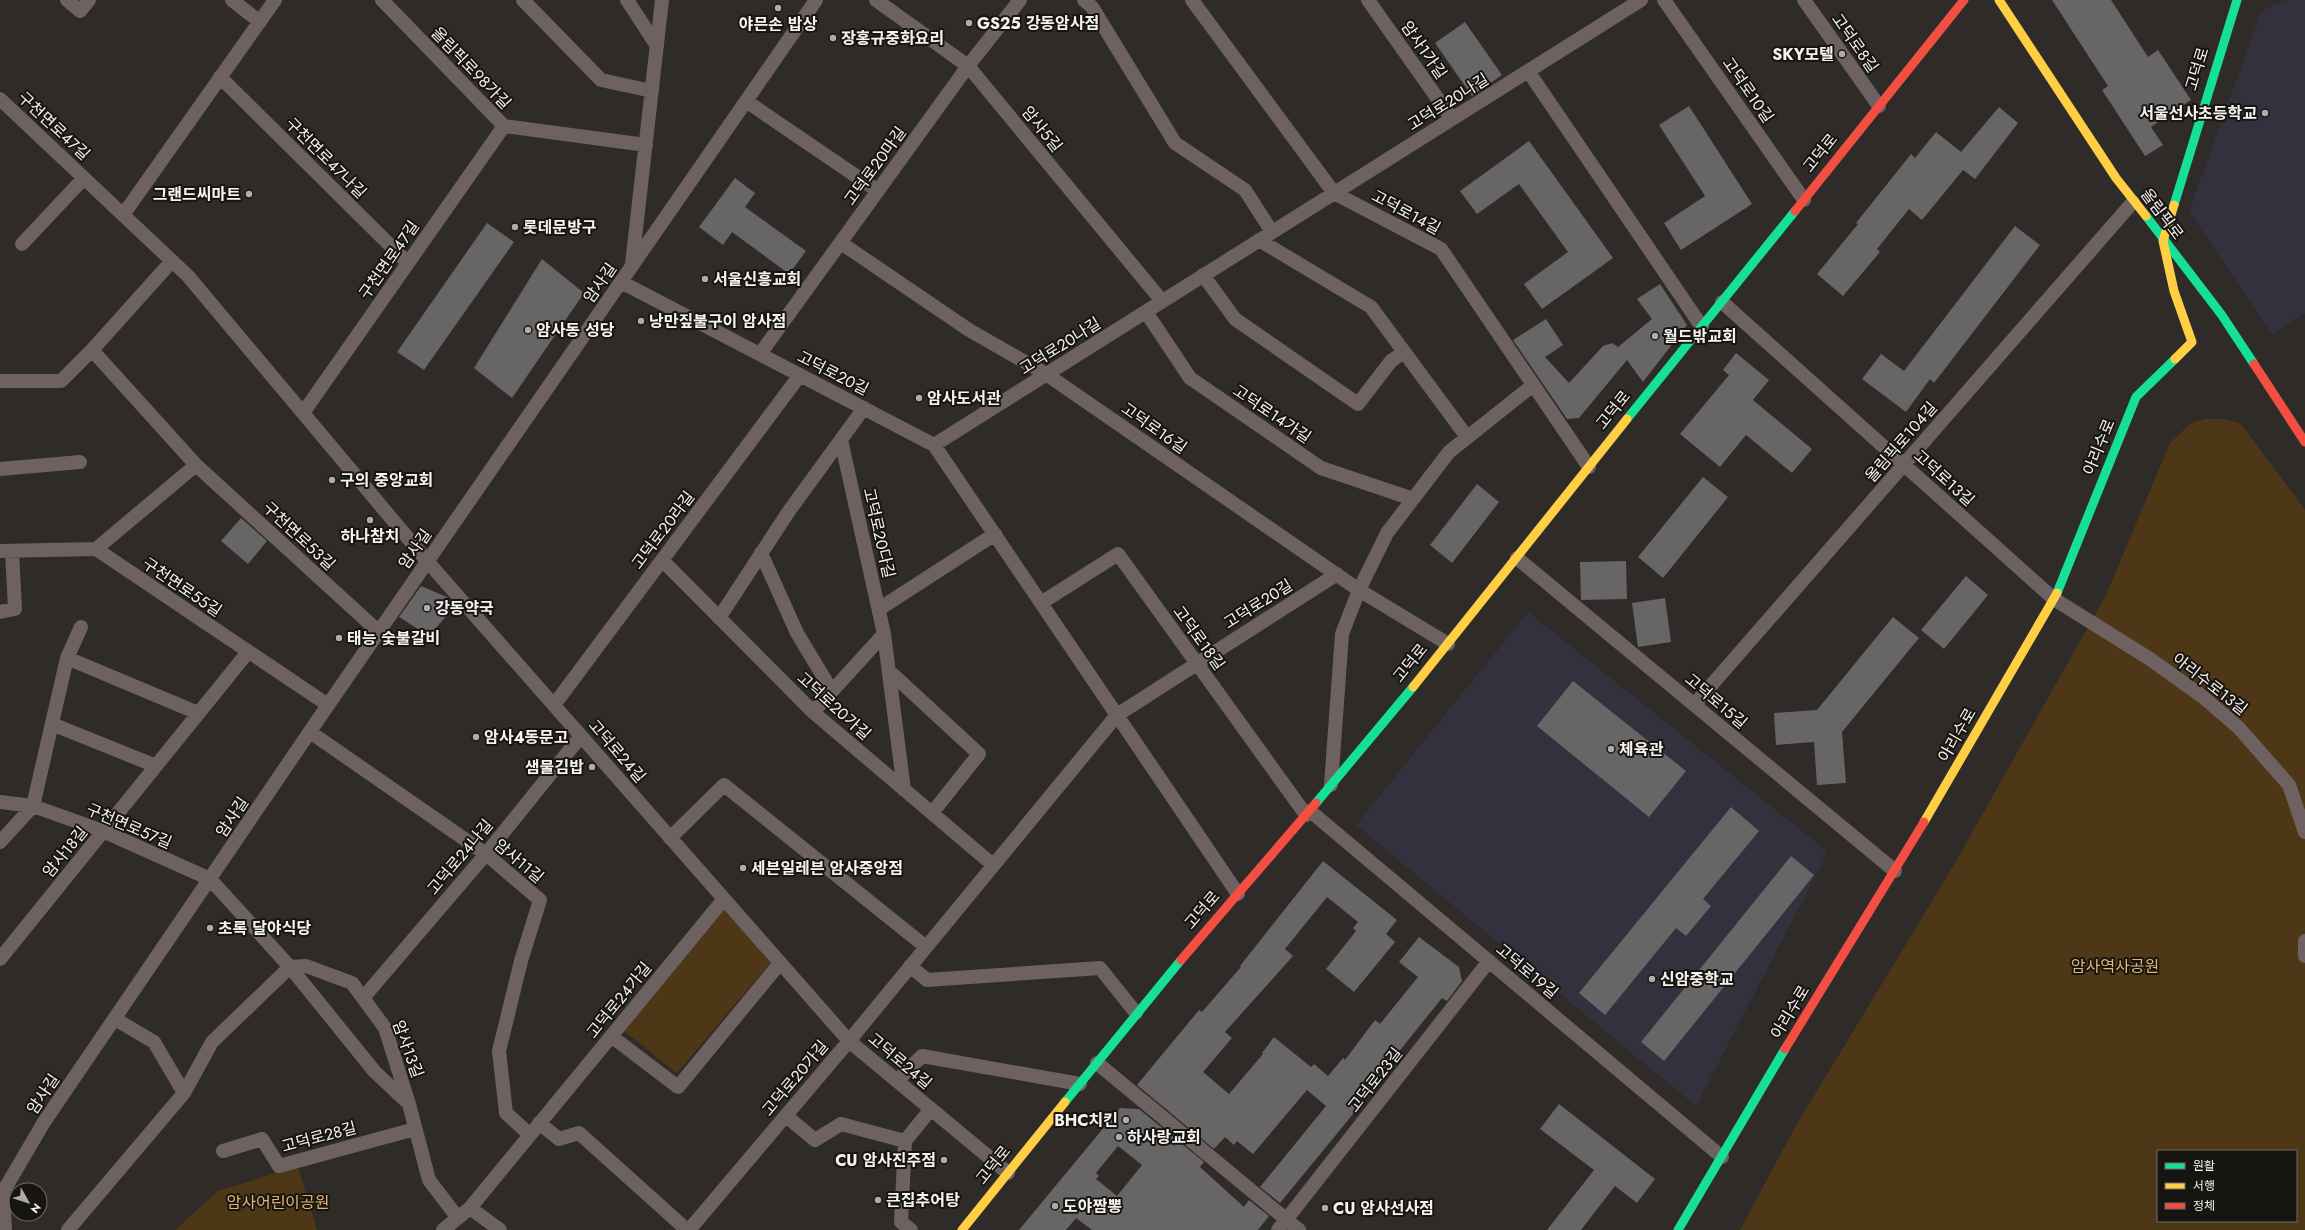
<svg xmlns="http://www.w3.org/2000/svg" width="2305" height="1230" font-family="Jost,'Noto Sans KR',sans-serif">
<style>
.education{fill:#34313f}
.green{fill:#4d3716;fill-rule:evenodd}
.building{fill:#686566;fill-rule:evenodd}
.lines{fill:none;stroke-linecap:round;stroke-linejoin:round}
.street{stroke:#6e6162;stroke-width:14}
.fast{stroke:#16e098;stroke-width:9}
.slow{stroke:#ffcf43;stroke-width:9}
.jam{stroke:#f24e42;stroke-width:9}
.poi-dot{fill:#b0aca9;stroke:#171512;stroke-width:1.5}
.labels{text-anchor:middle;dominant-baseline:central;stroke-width:4;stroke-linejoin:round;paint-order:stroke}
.poi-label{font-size:16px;font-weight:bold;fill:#f6f2ee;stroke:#171512;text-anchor:start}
.street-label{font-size:16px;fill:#f6f2ee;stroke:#171512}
.park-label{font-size:16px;fill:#e6b46f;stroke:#171512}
</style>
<rect width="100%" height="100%" fill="#2e2b28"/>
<path class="education" d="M2286 0H2305V313L2272 335 2189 211 2260 15 2266 8Z
M1528 612 1828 852 1696 1106 1356 825Z"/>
<path class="green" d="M2205 419H2224L2240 423 2305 510V1230H1740L1794 1129 1955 863 2106 595 2170 443 2191 423ZM2158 1151H2296V1221H2158Z
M726 908 771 962 677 1073 624 1031Z
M298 1166 317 1230H175L218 1191Z"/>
<path class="building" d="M2052 0H2111L2148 57 2158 50 2191 100 2151 127 2163 145 2145 156 2102 90 2108 86Z
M1465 22 1502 75 1472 96 1435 43Z
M1689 106 1752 204 1681 250 1664 223 1705 196 1659 125Z
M1999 107 2018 123 1975 179 1963 170 1922 220 1909 209 1877 249 1880 252 1843 296 1817 274 1858 224 1856 223 1911 154 1915 158 1936 132 1961 152Z
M1529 141 1613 258 1542 309 1524 284 1568 252 1519 184 1477 214 1460 191Z
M735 178 755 193 745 207 806 251 789 274 732 232 723 245 699 227Z
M487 223 514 242 424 370 397 352Z
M2015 226 2040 245 1934 383 1930 379 1906 412 1862 379 1881 354 1904 371Z
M542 259 584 293 512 398 474 368Z
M1660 284 1687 325 1643 382 1627 360 1579 418 1567 419 1513 340 1546 319 1563 345 1545 357 1569 383 1603 346 1612 343 1618 347 1652 319 1637 299Z
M1736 353 1769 380 1753 400 1812 449 1792 473 1746 435 1720 467 1680 434 1729 375 1723 370Z
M1703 477 1728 497 1663 578 1638 557Z
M1477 484 1499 502 1452 563 1430 545Z
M241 518 267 541 248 564 221 541Z
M1626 561 1627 599 1581 600 1580 562Z
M1966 576 1988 595 1944 649 1921 630Z
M421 586 447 597 455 606 429 636 399 617Z
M1665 598 1671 642 1638 647 1632 603Z
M1893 617 1919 638 1842 732 1846 783 1817 785 1814 742 1776 745 1774 713 1817 710Z
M1573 681 1686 771 1649 817 1537 726Z
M1731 807 1759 831 1703 899 1711 906 1686 936 1676 928 1605 1015 1579 993Z
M1791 856 1814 875 1664 1061 1641 1042Z
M1323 861 1397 920 1386 934 1395 942 1354 992 1326 969 1356 931 1353 928 1358 922 1327 897 1285 949 1293 956 1225 1032 1232 1038 1203 1072 1229 1094 1263 1054 1262 1053 1274 1037 1311 1067 1314 1064 1328 1076 1343 1058 1345 1060 1375 1020 1380 1024 1418 977 1399 962 1419 937 1459 967 1462 981 1447 1001 1442 998 1373 1084 1376 1086 1280 1203 1260 1187 1326 1106 1307 1090 1253 1154 1237 1141 1234 1145 1225 1137 1214 1149 1137 1085 1199 1010 1202 1012 1241 967 1240 966Z
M1559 1104 1655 1179 1637 1203 1615 1186 1581 1230H1547L1594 1170 1540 1129Z
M1120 1108 1139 1109 1204 1162 1200 1167 1244 1207 1249 1200 1269 1216 1258 1230H1092L1076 1218 1066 1230H1019ZM1118 1146 1142 1165 1117 1196 1096 1179 1099 1176 1096 1173Z"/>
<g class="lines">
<path class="street" d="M67 0 80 11 89 0
M232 0 260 22
M382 0 504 126 646 145
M523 0 601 80 652 91
M627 0 657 46
M876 0 968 66 1162 301
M1084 0 1092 7 1175 143 1245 190 1272 232
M1192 0 1334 193 1441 249 1589 467
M1368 0 1452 119
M1664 0 1804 200
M1804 0 1879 106
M1528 71 1702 327
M220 77 408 263
M0 99 188 276 428 562 849 1041 1008 1173
M746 101 878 191
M123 215 275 0
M1259 240 1371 307 1467 437
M841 243 969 330 1046 374 1359 590 1448 644
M22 244 84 178
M172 261 92 350 196 465 379 632
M632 264 662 0
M1203 275 1235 319 1358 404 1391 361 1404 352
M621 282 934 445 1238 894
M1722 302 2054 599 2150 659 2203 697 2239 728 2289 785 2305 832
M1146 312 1190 378 1321 468 1413 499
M760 354 968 66 1020 0
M0 381H61L92 350
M303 413 504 126
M841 440 884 634 904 790
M934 445 1641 0
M0 469 80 462
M96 549 196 465
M0 551 96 549 328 705
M761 553 797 633 832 691
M1517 558 1895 871
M662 560 813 712 993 865
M1041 603 1118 554 1306 815
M879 609 995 534
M0 612 15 609 12 551
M719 618 789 511 864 408
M67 658 198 713
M889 671 979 754 932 813
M554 705 800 375
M1694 705 2133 202
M813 712 884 634
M52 724 156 766
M310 732 486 854 540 900 521 961 499 1051 506 1113 530 1135
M1331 785 1342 634 1359 590 1387 533 1449 452 1533 385
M0 802 33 806 103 831 210 879 290 967 375 1072 407 1102
M1310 811 1722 1157
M670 838 724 785 926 947
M0 842 33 806 67 658 81 627
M2305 941V956
M0 959 248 652
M910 966 927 980 1100 968 1136 1013
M363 998 486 854 581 736
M115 1019 154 1042 184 1093
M611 1036 678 1087 780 963
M1097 1063 1299 1230
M897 1081 922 1056 1080 1084
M786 1116 815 1140 841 1124 905 1141
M539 1123 559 1139 579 1133 687 1230
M223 1151 262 1139 279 1166 415 1129
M470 1208 500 1230
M5 1230 3 1192 44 1122 328 705 816 0
M68 1230 184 1093 212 1042 290 967 306 966 352 983 385 1028 409 1104 429 1180 458 1218
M443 1230 470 1208 724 899
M689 1230 849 1041 1117 715 1337 574
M911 1230 901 1222 905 1141 931 1109
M1278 1230 1489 961"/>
<path class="fast" d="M2174 205 2237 0
M2146 216 2221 314 2254 364
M1627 419 1795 211
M2057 593 2136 397 2175 359
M1316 803 1413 687
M1065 1102 1181 960
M1678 1230 1785 1049"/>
<path class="slow" d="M1999 0 2116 178 2146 216
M2174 205 2163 241 2174 291 2192 342 2175 359
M1413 687 1627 419
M1924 822 2057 593
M962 1230 1065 1102"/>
<path class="jam" d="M1795 211 1964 0
M2254 364 2305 442
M1181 960 1316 803
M1785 1049 1924 822"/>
</g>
<g class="poi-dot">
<circle cx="778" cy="8" r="4"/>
<circle cx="969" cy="23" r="4"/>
<circle cx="833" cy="38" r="4"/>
<circle cx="1842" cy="54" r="4"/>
<circle cx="2265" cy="113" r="4"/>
<circle cx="249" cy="194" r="4"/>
<circle cx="515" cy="227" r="4"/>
<circle cx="705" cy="279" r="4"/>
<circle cx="641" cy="321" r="4"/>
<circle cx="528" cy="330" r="4"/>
<circle cx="1655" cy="336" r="4"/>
<circle cx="919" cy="398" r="4"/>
<circle cx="332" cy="480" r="4"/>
<circle cx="370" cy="520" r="4"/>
<circle cx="427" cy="608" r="4"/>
<circle cx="339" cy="638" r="4"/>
<circle cx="476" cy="737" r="4"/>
<circle cx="1611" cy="749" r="4"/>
<circle cx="592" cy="767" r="4"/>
<circle cx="743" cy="868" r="4"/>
<circle cx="210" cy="928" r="4"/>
<circle cx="1652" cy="979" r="4"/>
<circle cx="1126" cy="1120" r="4"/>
<circle cx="1119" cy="1137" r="4"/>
<circle cx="944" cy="1160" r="4"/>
<circle cx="878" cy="1200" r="4"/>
<circle cx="1055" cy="1206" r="4"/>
<circle cx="1325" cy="1208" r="4"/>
</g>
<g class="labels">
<g class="poi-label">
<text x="977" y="23">GS25 강동암사점</text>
<text x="778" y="24" text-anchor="middle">야믄손 밥상</text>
<text x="841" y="38">장홍규중화요리</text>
<text x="1834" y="54" text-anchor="end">SKY모텔</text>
<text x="2257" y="113" text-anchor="end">서울선사초등학교</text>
<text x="241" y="194" text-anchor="end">그랜드씨마트</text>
<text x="523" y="227">롯데문방구</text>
<text x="713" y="279">서울신흥교회</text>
<text x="649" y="321">낭만짚불구이 암사점</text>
<text x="536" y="330">암사동 성당</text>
<text x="1663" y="336">월드밖교회</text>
<text x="927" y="398">암사도서관</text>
<text x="340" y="480">구의 중앙교회</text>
<text x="370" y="536" text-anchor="middle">하나참치</text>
<text x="435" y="608">강동약국</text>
<text x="347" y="638">태능 숯불갈비</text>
<text x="484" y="737">암사4동문고</text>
<text x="1619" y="749">체육관</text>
<text x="584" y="767" text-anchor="end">샘물김밥</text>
<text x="751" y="868">세븐일레븐 암사중앙점</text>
<text x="218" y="928">초록 달야식당</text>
<text x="1660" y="979">신암중학교</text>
<text x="1118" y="1120" text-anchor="end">BHC치킨</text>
<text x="1127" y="1137">하사랑교회</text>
<text x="936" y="1160" text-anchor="end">CU 암사진주점</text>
<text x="886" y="1200">큰집추어탕</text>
<text x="1063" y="1206">도야짬뽕</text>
<text x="1333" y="1208">CU 암사선사점</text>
</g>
<g class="street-label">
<text transform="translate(1855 43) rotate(55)">고덕로8길</text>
<text transform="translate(1424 50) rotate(55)">암사1가길</text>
<text transform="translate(471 68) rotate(46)">올림픽로98가길</text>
<text transform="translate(2197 69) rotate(-73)">고덕로</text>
<text transform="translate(1748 90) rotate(55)">고덕로10길</text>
<text transform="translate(1448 102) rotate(-32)">고덕로20나길</text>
<text transform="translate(54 126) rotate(43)">구천면로47길</text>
<text transform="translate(1042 129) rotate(51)">암사5길</text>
<text transform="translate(1820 153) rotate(-51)">고덕로</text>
<text transform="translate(326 158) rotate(45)">구천면로47나길</text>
<text transform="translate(875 166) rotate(-54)">고덕로20마길</text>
<text transform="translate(1406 212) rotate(28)">고덕로14길</text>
<text transform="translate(2162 214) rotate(53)">올림픽로</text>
<text transform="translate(389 260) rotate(-55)">구천면로47길</text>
<text transform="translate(600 283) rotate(-55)">암사길</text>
<text transform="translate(1060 346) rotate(-32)">고덕로20나길</text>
<text transform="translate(833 373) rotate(27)">고덕로20길</text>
<text transform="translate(1613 410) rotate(-51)">고덕로</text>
<text transform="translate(1272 414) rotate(34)">고덕로14가길</text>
<text transform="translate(1154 428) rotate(35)">고덕로16길</text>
<text transform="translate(1901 442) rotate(-49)">올림픽로104길</text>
<text transform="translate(2099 447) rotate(-68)">아리수로</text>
<text transform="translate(1944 478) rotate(42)">고덕로13길</text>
<text transform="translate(663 530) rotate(-53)">고덕로20라길</text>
<text transform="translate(879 533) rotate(77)">고덕로20다길</text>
<text transform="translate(299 536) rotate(43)">구천면로53길</text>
<text transform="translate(415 549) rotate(-55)">암사길</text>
<text transform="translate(182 587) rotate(34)">구천면로55길</text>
<text transform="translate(1258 604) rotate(-32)">고덕로20길</text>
<text transform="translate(1199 638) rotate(54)">고덕로18길</text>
<text transform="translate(1410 663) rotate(-51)">고덕로</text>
<text transform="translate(2210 684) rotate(38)">아리수로13길</text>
<text transform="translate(1716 701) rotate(40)">고덕로15길</text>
<text transform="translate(834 706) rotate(42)">고덕로20가길</text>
<text transform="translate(1957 735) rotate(-60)">아리수로</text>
<text transform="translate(617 751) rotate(49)">고덕로24길</text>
<text transform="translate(232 817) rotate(-56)">암사길</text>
<text transform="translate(129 826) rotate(23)">구천면로57길</text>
<text transform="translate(65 852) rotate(-51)">암사18길</text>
<text transform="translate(460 857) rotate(-50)">고덕로24나길</text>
<text transform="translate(519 861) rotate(40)">암사11길</text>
<text transform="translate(1202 910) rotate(-49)">고덕로</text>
<text transform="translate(1527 971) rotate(40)">고덕로19길</text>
<text transform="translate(619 1000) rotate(-51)">고덕로24가길</text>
<text transform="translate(1790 1012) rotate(-59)">아리수로</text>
<text transform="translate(408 1049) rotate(70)">암사13길</text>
<text transform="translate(900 1061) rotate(40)">고덕로24길</text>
<text transform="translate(795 1078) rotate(-50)">고덕로20가길</text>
<text transform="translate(1375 1080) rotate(-52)">고덕로23길</text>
<text transform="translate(43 1094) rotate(-56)">암사길</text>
<text transform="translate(319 1137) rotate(-15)">고덕로28길</text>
<text transform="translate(993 1165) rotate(-51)">고덕로</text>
</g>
<g class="park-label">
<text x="2115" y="966">암사역사공원</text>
<text x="278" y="1202">암사어린이공원</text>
</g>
</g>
<rect x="2157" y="1150" width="140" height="72" fill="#171512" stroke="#706d6a"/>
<rect x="2165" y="1163" width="20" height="6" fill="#16e098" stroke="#706d6a"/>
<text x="2193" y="1170" font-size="12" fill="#f6f2ee">원활</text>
<rect x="2165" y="1183" width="20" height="6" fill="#ffcf43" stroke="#706d6a"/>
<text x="2193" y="1190" font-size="12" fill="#f6f2ee">서행</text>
<rect x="2165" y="1203" width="20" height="6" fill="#f24e42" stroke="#706d6a"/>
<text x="2193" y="1210" font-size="12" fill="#f6f2ee">정체</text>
<g transform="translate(28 1202) rotate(129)"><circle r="19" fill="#171512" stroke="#706d6a"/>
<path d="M0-3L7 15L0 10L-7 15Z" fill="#b0aca9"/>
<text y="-6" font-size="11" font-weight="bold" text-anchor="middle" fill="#f6f2ee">N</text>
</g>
</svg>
